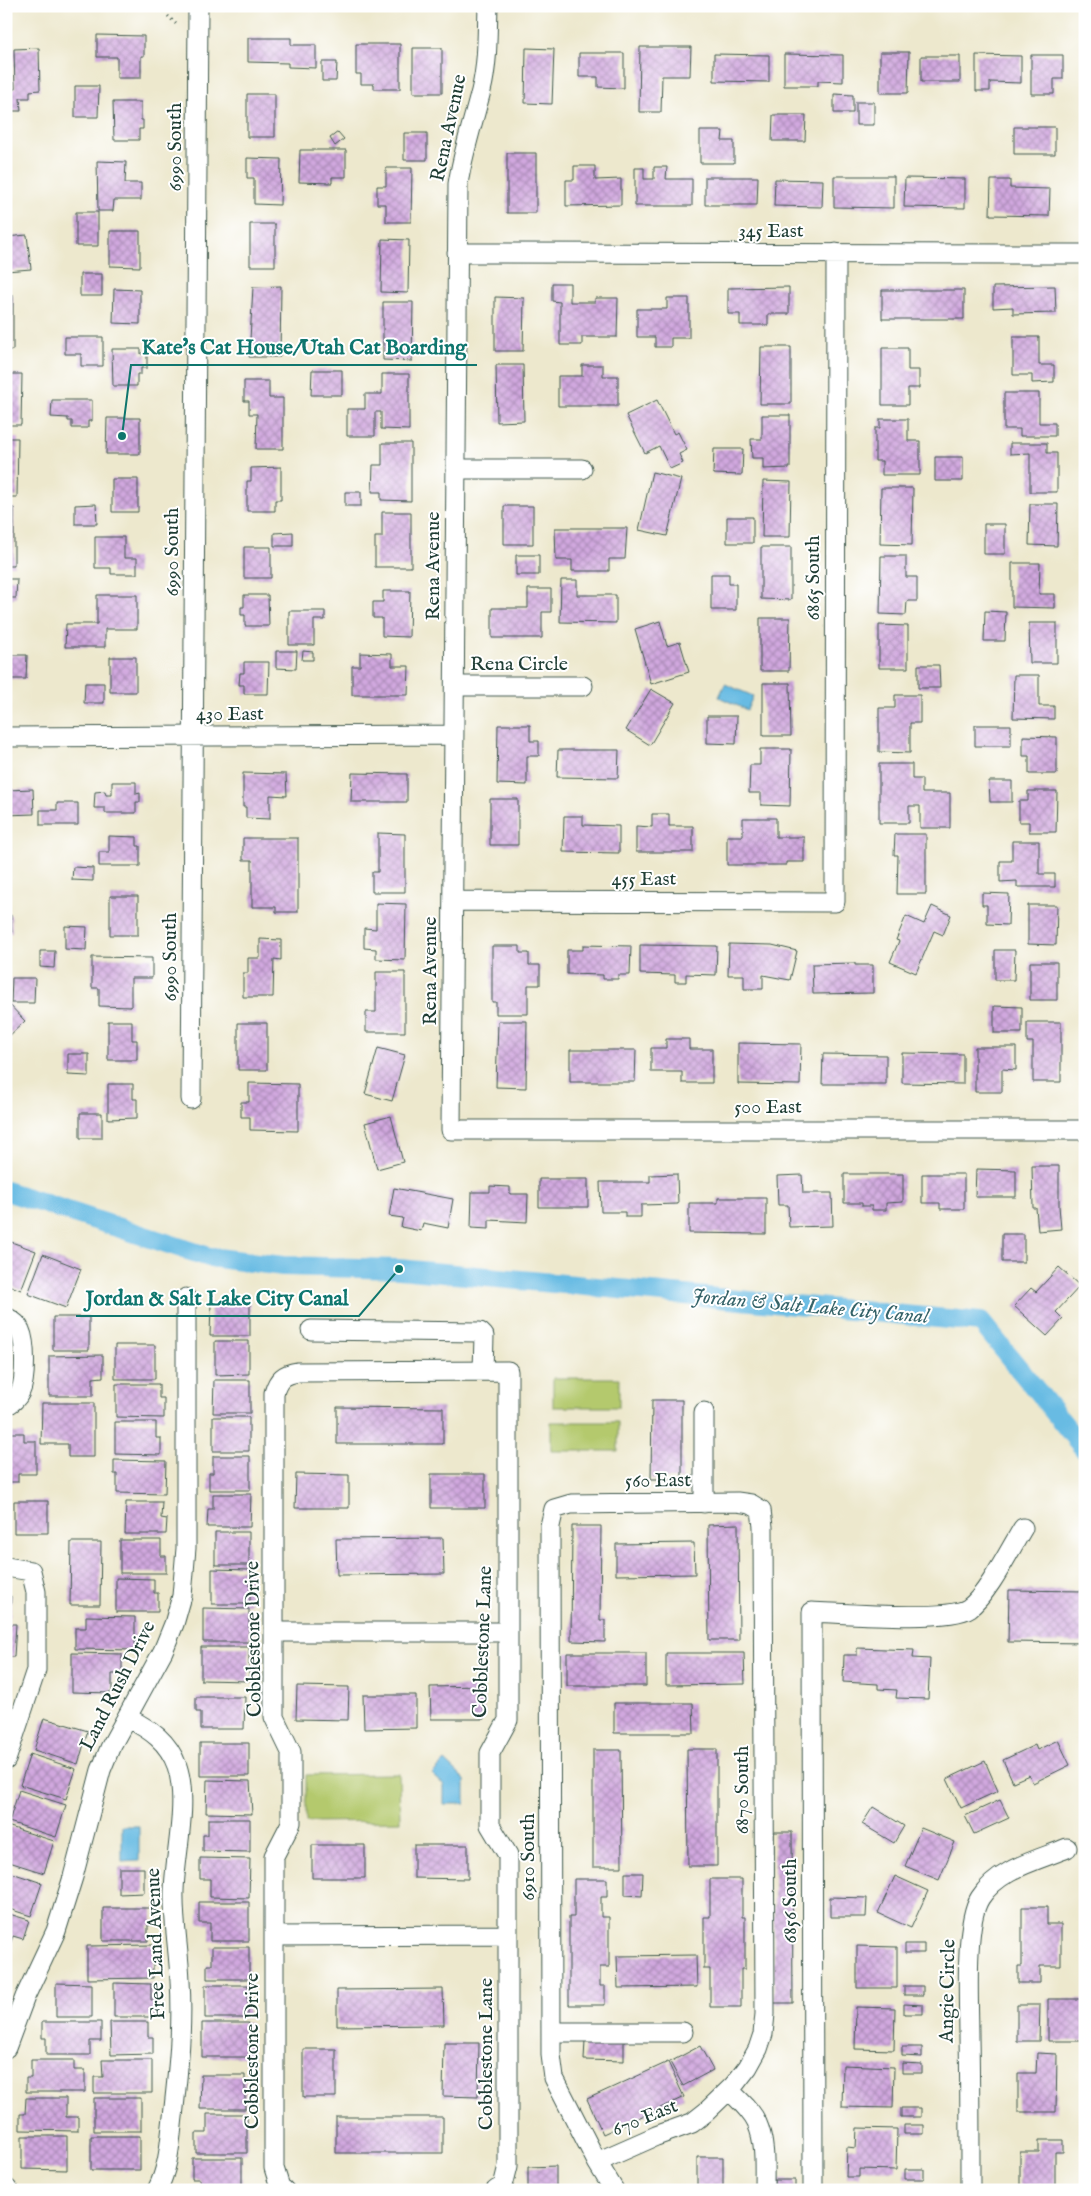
<svg xmlns="http://www.w3.org/2000/svg" width="1091" height="2196" font-family="'IM FELL English',serif">
<style>
.pitch{fill:#b4c96d;stroke:#6a8350}
.water{fill:#67bbe3;stroke:#437c8c}
.lines{fill:none;stroke-linecap:round;stroke-linejoin:round}
.canal{stroke:#67bbe3;stroke-width:20}
.building{fill:url(#building-cross-hatch)}
.minor-casing{stroke:#3e574b;stroke-width:21}
.path{stroke:#3e574b;stroke-width:3;stroke-dasharray:1 4;stroke-linecap:butt}
.minor{stroke:#fff;stroke-width:19}
.labels{text-anchor:middle;dominant-baseline:central;stroke-width:4;stroke-linejoin:round;paint-order:stroke}
.street-label{font-size:20px;fill:#1f3d34;stroke:#fff}
.water-label{font-size:21px;font-style:italic;fill:#356369;stroke:#fff}
.leader{fill:none;stroke:#0f766e;stroke-width:2}
.callout-dot{fill:#0f766e;stroke:#fff;stroke-width:2}
.callout-label{font-size:21px;text-anchor:middle;font-weight:bold;fill:#0f766e;stroke:#fff;stroke-width:4;stroke-linejoin:round;paint-order:stroke}
</style>
<defs>
<pattern id="building-cross-hatch" width="8" height="8" patternUnits="userSpaceOnUse" patternTransform="scale(1.25)"><rect width="8" height="8" fill="#d1a8df"/><path d="M0 0l8 8M0 8l8-8" fill="none" stroke="#a98ab6"/></pattern>
</defs>
<rect width="100%" height="100%" fill="#fff"/>
<filter id="ink" filterUnits="userSpaceOnUse"><feTurbulence type="fractalNoise" baseFrequency=".02" numOctaves="2"/><feDisplacementMap in="SourceGraphic" scale="10" xChannelSelector="R" yChannelSelector="G"/><feConvolveMatrix kernelMatrix="1 2 1 2 8 2 1 2 1" color-interpolation-filters="sRGB"/></filter>
<filter id="wash" filterUnits="userSpaceOnUse"><feTurbulence type="fractalNoise" baseFrequency=".0096" numOctaves="4" result="noise"/><feDisplacementMap in="SourceGraphic" scale="20" xChannelSelector="R" yChannelSelector="G"/><feGaussianBlur stdDeviation="1.12" result="paint"/><feColorMatrix in="noise" values="0 0 0 0 0 0 0 0 0 0 0 0 0 0 0 0 0 1.4 0 .05"/><feComposite in="paint" operator="in"/></filter>
<g filter="url(#wash)">
<rect width="100%" height="100%" fill="#ede8cd"/>
<path class="pitch" d="M553 1378H619V1407H553Z
M551 1422H618V1451H551Z
M399 1774 400 1821 306 1822V1775Z"/>
<path class="water" d="M725 684 753 696 747 710 719 697Z
M445 1761 465 1780V1804H444V1785L432 1774Z
M122 1826H139V1861L122 1862Z"/>
<g class="lines">
<path class="canal" d="M6 1191 209 1257 283 1266 399 1269 981 1322 1085 1450"/>
</g>
<g id="blocks">
<path class="building" d="M97 35 144 36V56H141V78H117V57H97Z
M248 38H291V45H316V68L288 67V63L248 62Z
M356 44H400V89H374V84H361V74H356Z
M640 47H691L690 76H662L661 112H639Z
M39 48 40 90 30 91V98H20L21 111H7L6 89H15L14 49Z
M413 48H442V93H413Z
M526 48 554 49 552 104 525 103Z
M880 52H909L908 93H880Z
M579 53H624V88L598 87V77H579Z
M714 54 769 55V82L714 81Z
M784 54 843 55V82L818 81V86H784Z
M976 55 1021 56V83L990 82V91H976Z
M1031 55H1063V79H1054V94H1031Z
M921 56H960V82H921Z
M322 62H337L336 81H322Z
M75 86H99L98 117H75Z
M247 94H275V137H247Z
M834 94 853 95V113H834Z
M113 102H141V120H143V129H139V140H114Z
M856 102H874V125H856Z
M773 115H806L805 141H772Z
M1014 127H1055V154H1014Z
M700 131H723L722 141H734V163H700Z
M338 132 344 139 335 146 330 138Z
M404 133H427V160H404Z
M300 150H346V177H332V183L299 182Z
M507 153H536V213H507Z
M247 158 281 159 280 205 254 204V178H247Z
M97 161 126 162 125 183H141V200H114L113 211H98Z
M574 166H595V180L621 179V205L566 206V180H574Z
M654 167H667L666 179H692V206H635V168H644V179H654Z
M386 168H412L411 222H386V204H377V186H386Z
M834 176H894V208L834 207Z
M705 177H758L757 205H705Z
M905 178 965 179V208L904 207Z
M775 179 823 180 822 207 774 206Z
M991 180H1010V188L1050 189 1049 216 990 215Z
M76 212H98V246H76Z
M250 224H275V266H250Z
M110 231H140V267L110 266Z
M27 235 31 269 6 271V237Z
M382 239 409 240 408 293 381 292Z
M80 274H102V296H80Z
M552 283H570V302H595V298H618L617 337H582V345H560V302L552 301Z
M281 286 280 357H249L253 287Z
M1055 286 1056 313 1013 314V307L993 308V287Z
M789 287V314H768V325H740V314H728V288Z
M114 289 140 290V324L113 323Z
M882 290H964V319H882Z
M6 295H13V350H6Z
M495 297 524 298 523 351H495Z
M667 298H689V338H671V347H655V337H637V309H667Z
M383 302H413L412 361 383 360Z
M65 337H103V366H81V354H65Z
M1013 337H1039V365H1054V382L1032 383V375H1013Z
M761 347H791V404H760Z
M882 348H908V370H919V388H908V405H882Z
M112 349H141V354H147V368H141V374H137V386H113Z
M496 365H523L524 421 497 422Z
M582 365H603V376H618V406H558V376H582Z
M312 370H342V395H311Z
M6 374H22L21 425H6Z
M382 374H409V430L381 429V412H375V436H347V409H365V394H382Z
M244 381H269V398H283V449H256L257 414H249V401H244Z
M1004 393H1039V423H1055V436H1020V429H1004Z
M52 400H92V421H88V428H72V421H68V418L51 417Z
M657 400 674 434 678 432 687 450 679 454 683 463 670 469 659 446 645 453 626 415Z
M762 415H790V468L763 469V458H752L751 439H762Z
M107 418H140V454H106Z
M880 419H908V441H920V475H882V461H875V428H880Z
M6 438H18L17 497H6Z
M382 443H411V501L381 500V492H372L373 465H382Z
M1010 443H1047V453H1057V492H1030V453L1010 454Z
M714 449H743L742 475 713 474Z
M935 457H963V481H935Z
M281 467V500H275V511H247V481H251V468Z
M652 472 681 479 667 536 639 530Z
M112 479H138V512H112Z
M763 481 791 482 790 537H762Z
M881 488H913L912 545 880 544Z
M345 492H361V506H345Z
M96 504 97 524H75V505Z
M1030 504H1058L1057 546 1029 545Z
M504 506H533V544H504Z
M6 508H14V566H6Z
M382 512H411V567H375V537H382Z
M727 517H753V543H727Z
M984 524H1005V554H984Z
M555 528H627L625 559H609V571H572V560H556Z
M293 532V546H274V533Z
M95 537H124V558H137V574H111V568H95Z
M244 547H271V578H244Z
M761 547H791V600L761 599Z
M516 555H539V575H516Z
M881 556H906V577H917V601H907L906 615 880 614Z
M1012 563H1040L1039 594H1055V608L1012 607Z
M711 574H729V584H736V610H711Z
M6 579H17L16 598H6Z
M561 580H577V595H616V623L560 622Z
M528 589H551V612H542V638H492V608H528Z
M383 591H410L409 637 382 636V618H373V602H383Z
M97 595H137V629H105V647H65L66 624H97Z
M244 595H268L269 626H245V615H241V607H244Z
M289 611H325V620H314V645H289Z
M985 611 1006 612 1005 641H984Z
M760 618H790L789 671H760Z
M660 621 667 646 680 642 689 672 651 684 635 629Z
M1029 623H1057V663H1030Z
M879 625 908 626V668H879Z
M276 651H297L296 669 276 668Z
M303 651 313 652V660H302Z
M360 653 392 654V666H409L408 695H352V666H360Z
M6 655H27L26 679H6Z
M110 657H136V692H110Z
M244 662H269L268 694H244V685H239L240 673H244Z
M918 665H939L940 688H918Z
M1014 675H1039V706H1054V719L1013 718Z
M85 683H104V703H84Z
M763 683H790L791 736H763Z
M651 689 675 703 650 745 626 730Z
M895 695H920V723H910V753L879 752V708H895Z
M707 716H737L736 744 707 743Z
M498 725H530V741H539V756H527V785L497 784Z
M975 725H1011V746H975Z
M1023 736 1057 737V774H1029V756H1023Z
M760 749H791L790 806 761 805V793H749L750 765H760Z
M558 750H619L618 778 557 777Z
M879 764H912V779H922V793H950V828H920V806H909V823H879Z
M243 773 286 774 287 796 270 795V819L246 818V807H243Z
M352 773 407 774V802H351Z
M989 781H1012V802H990Z
M112 782H136V794L140 793V802H136V813H105V808H94L95 792 105 791 106 795H112Z
M33 789 34 814 6 815V790Z
M1028 791H1057L1056 832H1029V822H1019V801H1028Z
M490 799H518V845H490Z
M57 803H78V825H40V810H57Z
M652 814H669V826H693V852H636V826L652 827Z
M564 816H583V825L619 826V853L563 852Z
M743 818H776V837H804V862H786V865H727V836H743Z
M378 833 405 834V892H372V872H378Z
M895 834H926V894H897L898 855H894Z
M109 836 137 837V846H140V866H99V852H109Z
M243 838H298V912H276V907H252V860H243Z
M1012 841H1039V874H1055V887H1017V881L1000 882V861H1012Z
M73 867 93 868V881L72 880Z
M982 893 1009 894 1008 925 987 924V905H982Z
M110 896H138V935H110Z
M376 903 406 904 405 960 376 959V949L364 948V928L376 929Z
M1028 905H1057L1056 945 1028 944Z
M932 906 951 915 943 935 934 931 916 973 890 962 899 941 896 940 906 916 924 924Z
M6 915H11L12 933H6Z
M65 926 87 927 86 950 65 949Z
M260 939 281 940V960L274 959 273 997H243V973H248V958H260Z
M729 944 772 945 797 951 790 980 763 975V989H744V975H728Z
M583 945 631 946 630 975H618V979H603V975L567 974V950H583Z
M640 945 717 946 716 975 686 974V982H675V975L640 974Z
M492 946H520V953H529V965H540V985H528V1014H496V1002H492Z
M995 950H1015L1014 980H995Z
M40 951H55L54 968 40 967Z
M92 957 152 958V978H131V1007L99 1006V988H92Z
M1030 962H1057V1000H1030Z
M855 963V965H873V993L813 994 812 964Z
M376 972H405V1032H366V1012H376Z
M12 978H35L34 1003H11Z
M6 1001 25 1021 6 1039Z
M994 1006 1022 1007V1033H994Z
M108 1021H132V1040H137V1060H108Z
M498 1021H527L526 1088 496 1087Z
M1027 1022H1061V1082H1033V1042H1027Z
M238 1023H267V1070H238Z
M666 1039H689V1049H712V1083H682V1072H651V1048H666Z
M738 1043 801 1044 800 1085 738 1084Z
M975 1047H1016V1070L1002 1069V1092H975Z
M378 1048 405 1055 392 1101 365 1094Z
M570 1050H636L635 1082H570Z
M902 1053 963 1054V1084L902 1083Z
M68 1054H89V1076L68 1075Z
M823 1054 886 1055V1084H822Z
M249 1083 298 1084V1131L250 1130V1117H241V1102H249Z
M108 1084H133V1099H137V1118L108 1119Z
M80 1113H102V1138H80Z
M391 1116 403 1162 377 1169 365 1123Z
M1032 1166H1059V1206L1061 1229 1038 1231 1036 1208H1033Z
M976 1169 1016 1170V1197H975Z
M677 1174 678 1204 641 1205V1217H625V1212H601L600 1182H650V1175Z
M844 1174H903V1202L886 1203V1210H872V1206H862V1203H844Z
M922 1174H964V1209H940V1203H922Z
M802 1175 803 1193H832L833 1226 789 1227 788 1205H778L777 1176Z
M539 1179H588V1207H539Z
M490 1186 510 1187V1194H528L527 1222 489 1220V1229L471 1228 472 1192H490Z
M394 1188 453 1199 448 1228 423 1223 421 1231 401 1227 403 1218 389 1216Z
M718 1198H766V1234L689 1233V1203H718Z
M1002 1234H1024V1262H1002Z
M6 1240 36 1251 21 1290 6 1284Z
M43 1254 81 1269 66 1308 28 1294Z
M1059 1267 1080 1286 1056 1312 1063 1319 1047 1336 1014 1306 1031 1288 1036 1292Z
M211 1303H250V1336H210Z
M53 1317H89V1350H53Z
M215 1341H249V1374L215 1375Z
M115 1345H155V1379H115Z
M103 1355V1377L93 1378V1396H49V1356Z
M214 1380H250V1413H213Z
M116 1384H159V1398H164V1418L116 1417Z
M652 1400H682V1479H651Z
M42 1403H94V1457H68V1444H41Z
M337 1407 443 1408V1444H337Z
M213 1417H249V1451H213Z
M115 1422H156V1438H161V1455L115 1454Z
M6 1433H24V1441H36V1474H18V1482H6Z
M213 1456H250V1490H209V1473H213Z
M114 1460 166 1461 165 1494 117 1493V1474H114Z
M296 1474 349 1475V1508H295Z
M431 1474H485V1508H431Z
M213 1494H251L250 1527H207L208 1509H213Z
M14 1501H48V1533H14Z
M126 1502H162L161 1518 167 1519 166 1534H125Z
M738 1524 739 1640H709L708 1525Z
M572 1526H601L600 1620H605V1642L571 1641Z
M215 1532H249V1565H215Z
M443 1538 444 1574 337 1575 336 1539Z
M120 1540H161V1556H166V1573H120Z
M71 1542H101L100 1605H70Z
M694 1543 695 1574 616 1575V1544Z
M212 1569 250 1570V1604H212Z
M116 1578 154 1579V1593H158V1612H116Z
M1009 1590 1085 1591V1643L1008 1642Z
M6 1596H11L10 1617H6Z
M203 1608 249 1609V1642H203Z
M86 1616 135 1617V1650L75 1649V1628H86Z
M6 1624H16L14 1657H6Z
M201 1647H249V1681L201 1680Z
M857 1648 914 1650 913 1658 930 1659 928 1699 896 1698 897 1690 878 1689V1684L843 1682 844 1655H857Z
M72 1653 122 1654V1674H112V1693L72 1692Z
M567 1653H646V1686H567Z
M666 1653H744L745 1684 666 1685Z
M297 1686 349 1687 348 1720 296 1719Z
M483 1686 484 1719H431L430 1687Z
M363 1695H416V1728L364 1729Z
M196 1697H245L244 1729H201V1712H196Z
M614 1703H693L694 1733H614Z
M44 1718 88 1731 78 1764 34 1750Z
M1058 1740 1070 1765 1033 1783 1029 1775 1013 1782 1003 1760 1035 1745 1037 1750Z
M200 1743H249V1776H200Z
M687 1749H717V1866H688Z
M593 1750H621L622 1867H593Z
M30 1754 76 1769 66 1799 20 1785Z
M985 1761 998 1791 961 1808 947 1779Z
M207 1780 250 1781 252 1814 206 1813Z
M19 1790 66 1805 56 1837 9 1822Z
M1000 1800 1009 1818 974 1834 965 1816Z
M873 1807 904 1826 894 1843 862 1824Z
M208 1819H250V1852L203 1851V1835H208Z
M7 1826 54 1841 44 1873 6 1861Z
M921 1828 955 1842 939 1880 905 1866Z
M774 1832H792L793 2003H774Z
M312 1845H365V1878H312Z
M414 1845H468V1879L414 1878Z
M200 1858 250 1859 249 1898 210 1897V1879H200Z
M119 1868H144V1893L119 1894Z
M6 1871 42 1883 31 1916 6 1908Z
M625 1873H643L642 1896 625 1895Z
M895 1876 928 1891 911 1928 878 1913Z
M574 1879H607V1897H601V1917H609V1967H600V1986H605V2005H569V1917H574Z
M710 1879H742V1917H745V1969H741V2007H710V1969H704V1917H710Z
M830 1897 867 1898 866 1917H830Z
M199 1902H249V1941H210V1923H199Z
M1022 1907H1047V1924H1061V1966H1040V1983H1018V1966H1022Z
M103 1908H153V1925H148V1941H103Z
M6 1913 29 1920 23 1939 13 1936 9 1947 6 1946Z
M905 1944H924V1953H905Z
M153 1945V1978L87 1979V1946Z
M857 1946 897 1947V1988H857Z
M212 1947H249V1979H207V1965H212Z
M696 1955 697 1987 618 1988 617 1956Z
M56 1983 92 1984V2017H56Z
M114 1983 151 1984V2000H156V2017H114Z
M205 1985H248V2018H205Z
M904 1986H923V1995H904Z
M443 1989 444 2025 337 2026V1990Z
M1048 1999H1085V2041H1048Z
M904 2004 923 2005V2014H904Z
M1017 2005H1040L1039 2041H1017Z
M856 2007 895 2008 894 2050 855 2049Z
M42 2022H101V2041H90V2055H46V2038H42Z
M110 2022H148V2037H153V2054L111 2055Z
M202 2023H249V2057H202Z
M585 2040 624 2041V2061L584 2060Z
M444 2043H479L478 2097 443 2096Z
M700 2046 713 2070 683 2086 670 2062Z
M902 2047H922V2057L902 2056Z
M303 2049H336V2097H303Z
M1037 2053 1057 2054 1056 2112H1018V2073H1036Z
M31 2060H74V2070H85V2092H26V2078H31Z
M102 2060H152V2093H94V2077H103Z
M668 2062 684 2097 603 2134 587 2099Z
M902 2063 922 2064V2073H902Z
M843 2065 894 2067 893 2108 842 2107Z
M201 2075H245V2109H200Z
M26 2098H66V2117H78V2131L20 2130V2114H25Z
M94 2098H141V2131H94Z
M901 2108H921V2117H901Z
M207 2114H247V2153H196V2133H207Z
M336 2117H443V2153H336Z
M904 2125H924V2134H904Z
M857 2128 897 2129 896 2170 859 2169V2177H846L847 2147 856 2148Z
M22 2136H67V2170L22 2169Z
M91 2136H140V2170H91Z
M1039 2140H1063V2152H1055V2190H1020V2152H1039Z
M697 2157H723V2190H697Z
M192 2158H242V2190H200V2179H192Z
M556 2166V2190H528V2167Z
M905 2169H924V2179H905Z
M774 2180H795V2190H774Z"/>
</g>
</g>
<g filter="url(#ink)">
<use href="#blocks" fill-opacity="0" stroke="#3e574b" stroke-width="1"/>
<g class="lines">
<defs>
<path id="minor" d="M488 6C487 34 488 63 481 91 473 122 463 152 458 184L451 1130H1085
M457 253 1085 254
M456 469H582
M455 686H583
M6 737 454 735
M453 901 835 902 836 253
M191 1099 198 6
M6 1317C12 1320 18 1325 20 1330 26 1343 26 1380 20 1392 17 1399 12 1402 6 1406
M311 1330 480 1332 484 1336 483 1371
M704 1412V1503
M6 1567 31 1571 36 1592V1670L6 1760
M274 1632H508
M128 1718C151 1730 168 1741 177 1766 189 1802 175 1853 174 1891 173 1921 179 1951 180 1981 183 2027 178 2071 173 2117 170 2142 169 2167 157 2190
M275 1936 508 1935
M551 2032H683
M6 2048 25 1997 56 1931 73 1877 101 1770 110 1748 163 1651 174 1624 182 1596 186 1548V1298
M729 2090C739 2100 751 2110 757 2123 766 2143 764 2168 764 2190
M597 2162 656 2136 692 2123 706 2112 734 2085 748 2067 758 2049 763 2034 765 2014 763 1527 761 1510 751 1504 737 1502 571 1504 554 1509 550 1526 551 2055 554 2078 597 2162 614 2190
M6 2188 8 2190
M284 2190 280 2187 274 2168V1856L291 1823V1752L274 1717V1393C278 1379 284 1374 298 1372L508 1371V1720L490 1753V1825L508 1855V2166L503 2186 496 2190
M813 2190 812 1612C841 1613 949 1622 969 1608 988 1594 1010 1549 1023 1528
M970 2190C970 2139 970 2088 969 2037 969 2005 964 1923 980 1898 998 1869 1038 1860 1067 1848"/>
</defs>
<use href="#minor" class="minor-casing"/>
<path class="path" d="M168 16 177 25"/>
<use href="#minor" class="minor"/>
</g>
</g>
<g class="labels">
<g class="street-label">
<text transform="translate(449 128) rotate(-78)">Rena Avenue</text>
<text transform="translate(175 147) rotate(-90)">6990 South</text>
<text x="771" y="231">345 East</text>
<text transform="translate(172 552) rotate(-90)">6990 South</text>
<text transform="translate(433 566) rotate(-90)">Rena Avenue</text>
<text transform="translate(813 578) rotate(-90)">6865 South</text>
<text x="519" y="664">Rena Circle</text>
<text x="230" y="714">430 East</text>
<text x="644" y="879">455 East</text>
<text transform="translate(170 957) rotate(-90)">6990 South</text>
<text transform="translate(430 971) rotate(-90)">Rena Avenue</text>
<text x="768" y="1107">500 East</text>
<text transform="translate(658 1481) rotate(-1)">560 East</text>
<text transform="translate(254 1639) rotate(-91)">Cobblestone Drive</text>
<text transform="translate(483 1642) rotate(-88)">Cobblestone Lane</text>
<text transform="translate(118 1686) rotate(-63)">Land Rush Drive</text>
<text transform="translate(742 1790) rotate(-90)">6870 South</text>
<text transform="translate(528 1857) rotate(-90)">6910 South</text>
<text transform="translate(790 1901) rotate(-90)">6856 South</text>
<text transform="translate(156 1944) rotate(-92)">Free Land Avenue</text>
<text transform="translate(948 1991) rotate(-89)">Angie Circle</text>
<text transform="translate(252 2051) rotate(-90)">Cobblestone Drive</text>
<text transform="translate(486 2054) rotate(-90)">Cobblestone Lane</text>
<text transform="translate(645 2118) rotate(-22)">670 East</text>
</g>
<g class="water-label">
<text transform="translate(810 1307) rotate(5)">Jordan &amp; Salt Lake City Canal</text>
</g>
</g>
<path class="leader" d="M122 436L131 365H477M399 1269L359 1316H76"/>
<g class="callout-dot">
<circle cx="122" cy="436" r="5"/>
<circle cx="399" cy="1269" r="5"/>
</g>
<g class="callout-label">
<text x="304" y="354">Kate's Cat House/Utah Cat Boarding</text>
<text x="217" y="1305">Jordan &amp; Salt Lake City Canal</text>
</g>
<rect width="1091" height="2196" fill="none" stroke="#fff" stroke-width="25"/>
</svg>
